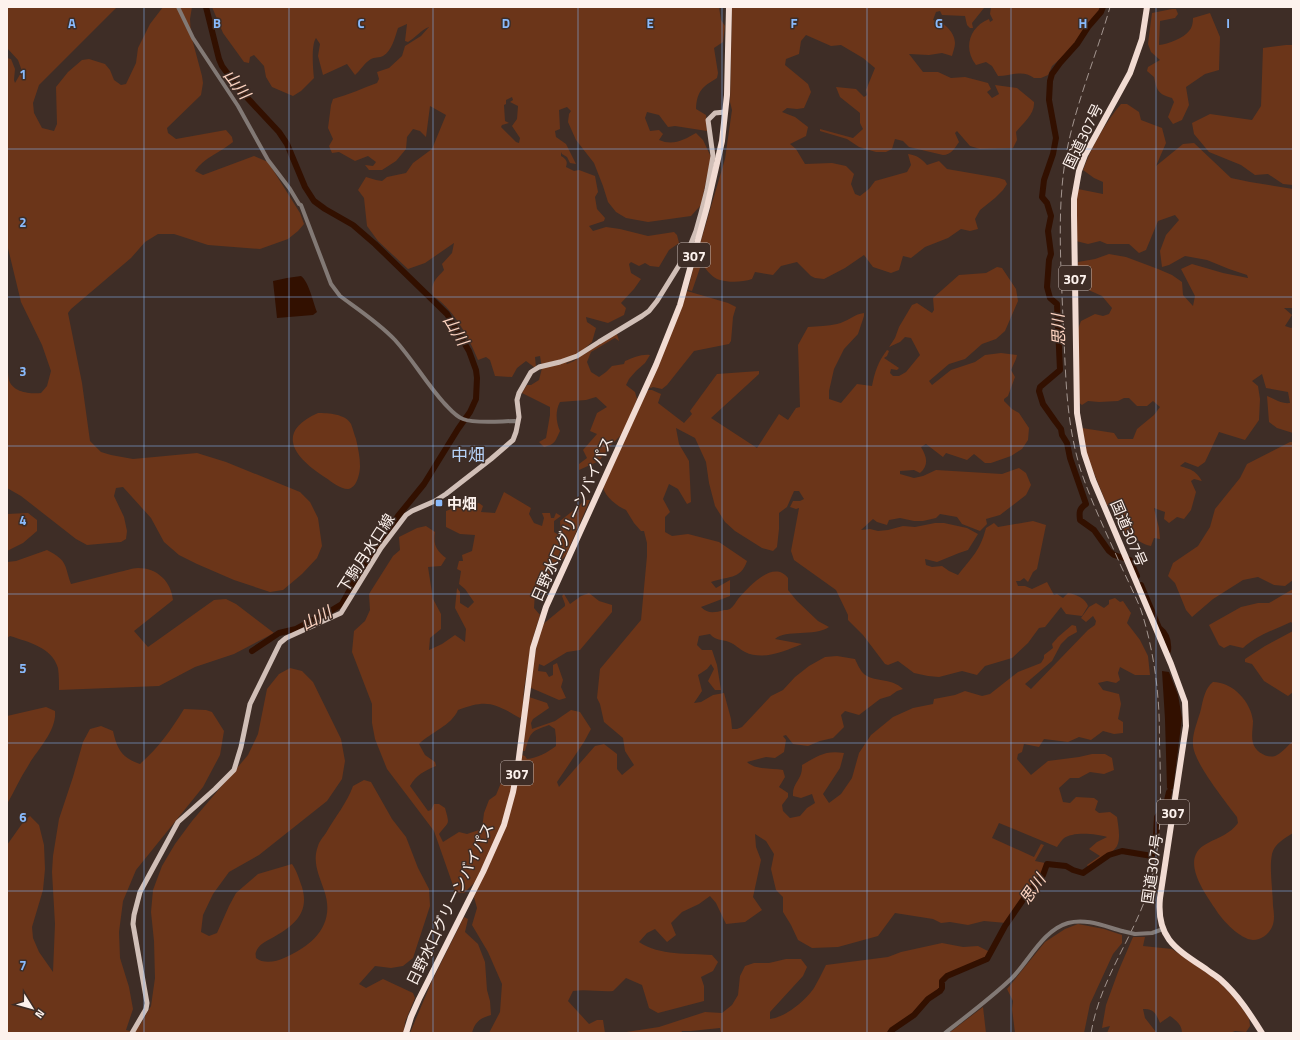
<svg xmlns="http://www.w3.org/2000/svg" width="1300" height="1040" font-family="'Titillium Web','Noto Sans JP',sans-serif">
<style>
.green{fill:#6b3519;fill-rule:evenodd}
.water{fill:#321000}
.lines{fill:none;stroke-linecap:round;stroke-linejoin:round}
.river{stroke:#321000;stroke-width:6}
.minor{stroke:#827975;stroke-width:4}
.major{stroke:#d1bfb7;stroke-width:5}
.highway{stroke:#f1dbd2;stroke-width:6}
.rail{stroke:#a3958f;stroke-width:1;stroke-dasharray:8 4;stroke-linecap:butt}
.minor-bridge{stroke:#827975;stroke-width:4}
.grid{fill:none;stroke:#89bafc;stroke-width:1;stroke-opacity:0.55}
.poi-dot{fill:#89bafc;stroke:#3e2d26;stroke-width:1.5}
.labels{text-anchor:middle;dominant-baseline:central;stroke-width:3;stroke-linejoin:round;paint-order:stroke}
.shield{fill:#3e2d26;stroke:#c4b7b1;stroke-width:1}
.shield-label{font-size:14px;font-weight:bold;fill:#fdf2ed}
.street-label{font-size:15px;fill:#fdf2ed;stroke:#3e2d26}
.poi-label{font-size:15px;font-weight:bold;fill:#fdf2ed;stroke:#3e2d26;text-anchor:start}
.water-label{font-size:16px;font-style:italic;fill:#ffd5c2;stroke:#3e2d26}
.quarter-label{font-size:17px;fill:#b6d2f7;stroke:#3e2d26}
.grid-label{font-size:13px;text-anchor:middle;font-weight:bold;fill:#89bafc;stroke:#3e2d26;stroke-width:3;stroke-linejoin:round;paint-order:stroke}
</style>
<rect width="100%" height="100%" fill="#3e2d26"/>
<path class="green" d="M7 7H117L39 85 33 103 34 113 42 128 54 131 57 124 56 87 68 72 82 60 89 59 105 64 110 70 114 80 121 85 126 84 136 63 138 48 150 24 163 7H192L190 19 191 35 202 76 203 83 201 95 167 128 168 133 176 139 226 130 232 137 233 142C221 152 203 158 195 171L203 175 254 156 268 162 300 213 304 224 298 231 288 239 260 249 208 245 174 234H158L145 242 131 258 71 309 68 313 82 383 90 441 101 452 111 455 133 459 197 453 226 462 300 492 310 502 318 518 322 546 317 558 302 574 283 590 270 592 234 580 197 564 179 555 164 542 151 518 123 487 116 488 114 496 124 517 127 531 126 539 121 542 87 545 76 539 21 496 7 488V343C8 354 7 370 9 380 13 393 31 394 41 393L47 386 51 371 42 345 21 302 7 244V58L11 59 15 69 14 80 15 83 22 71 18 60 7 48Z
M212 7H719L721 20 725 26 723 42 714 48 718 73 717 78C702 87 697 91 696 109L706 115 707 131 675 126 668 127 659 115 647 112 645 118 650 131 659 130 663 134 659 140C673 146 684 140 696 133L703 140 711 157 701 205 691 216 648 222 626 218 616 212 608 202 603 186 594 163 576 140 568 122 569 114 571 111 567 107 559 110 560 129 555 131 556 137 566 144 576 164 570 163 567 157 562 154 561 152V156C566 159 568 161 566 167L574 171 579 170 595 176 598 192 595 197 597 209 605 218 604 221 589 226 593 231 606 227 620 229 648 236 674 232 677 235 679 243 669 250 659 267 650 266 645 263 639 266 631 262 629 264 631 273 641 279 634 289 621 303 626 308 624 315 608 323 586 317 587 322 596 328 592 342 576 356 572 361 566 363 567 364 574 361 579 357 615 334H617L619 341 615 338 613 339 591 352 587 362 591 372 599 377 606 372 612 366 624 364 625 361C633 358 641 354 650 355L645 363 636 371 629 379 626 385 635 392 637 399 624 432 611 445 599 461 579 470V464L587 458 583 450 597 434 590 431 597 413 607 407 596 397 586 400 560 402C555 411 556 422 560 431 555 441 556 444 544 447L539 442 546 438 550 415V407L522 393 527 385H531L539 380 542 368 540 356 535 357 536 367H534L526 361 517 368 512 377 495 376 490 360 486 357 478 360C470 339 452 307 433 296 430 283 436 279 444 270L442 264 452 253 454 243 425 263 408 269 378 241 367 226 364 198 358 190 366 177 376 180 382 181 387 177 406 173 413 163 432 149 446 115 430 106 426 137 420 131 413 129 407 137 406 149 396 161 382 170H369L365 165 373 166 376 162 368 156 355 161 339 152 332 153 329 146 333 139 328 128 331 105 333 99C348 95 363 88 377 83L379 79 377 72 389 68 402 56 405 46 421 36 429 27C421 30 415 38 408 42L405 41 407 24 398 28C395 37 392 51 383 56 380 58 374 57 371 59 364 63 361 70 355 75L347 64 323 75 318 56 320 44 316 38C311 45 313 69 314 78L301 91 293 96 272 87 266 77 264 66 254 55 250 57 249 63 244 62 223 33ZM512 97 513 100 510 102 518 106 517 119 512 126 520 138 519 143 516 142 501 127 502 125 509 123 505 121 504 105 506 104V100Z
M732 7H1099L1100 9 1076 45 1052 66 1048 75 1041 78H1034C1023 69 1011 76 998 76L992 66 986 62 976 65C963 49 969 27 989 19L990 22 993 20 990 14 991 7 984 8 972 23 973 28H970L967 25 965 16 942 15 940 11 936 12 933 20C943 21 955 32 955 43 955 47 953 52 952 56L942 53 929 55 909 54 923 72H938L951 78 965 77 988 83 991 89 987 92 992 98 999 94 995 85 1017 88 1034 102C1035 114 1023 123 1016 132L1017 140 1013 148 980 149 970 146 957 131 955 133 959 142C955 148 951 155 943 155L909 147 903 141 895 139 892 149 886 152H876L859 147 847 139 820 131V129L853 138 863 129 860 123V113L840 97 836 87 856 89 864 97 867 95 866 90 875 68 863 58 841 45 831 46 806 35 801 41 799 54 786 59 785 65 808 84 811 92 804 108 797 109 787 108 782 112 795 117 808 127 806 136 790 144 796 149 805 164 832 163 846 166 854 174 851 184 855 194 860 196 869 189 875 181 907 172 911 165 908 154C916 155 921 158 927 165L939 161 947 169 999 178 1005 180 1007 184 1003 190 995 198 980 210 975 219 978 229 970 231 961 229 948 238 925 247 911 258 903 256 899 270 891 273 873 267 864 255 845 268 824 279 815 278 811 276 797 262 781 266 773 275 755 272 752 279C743 282 730 283 720 280 714 279 706 270 703 265H701L692 291 688 290 695 261 725 159 732 110 730 102Z
M1172 9H1176L1178 14 1175 18 1160 21 1159 45C1168 44 1184 38 1189 31 1192 28 1193 23 1193 18L1210 13 1220 37 1219 70 1205 74 1186 87 1189 105 1182 120 1173 124 1168 117 1174 102 1172 98C1158 94 1157 91 1154 77L1147 71 1148 67 1160 60 1151 52 1148 44 1152 13Z
M1286 45H1293V185L1283 184 1268 174 1255 175 1241 165 1209 152 1194 134 1192 123 1210 114 1252 120 1261 106 1263 48Z
M1121 104H1127L1139 112 1141 120 1162 128 1166 143 1156 166 1183 144 1194 143 1231 178 1250 182 1293 189V308H1284L1292 315 1285 326 1291 328 1293 327V433L1277 428 1269 422 1267 396C1275 399 1281 404 1290 403L1288 392 1266 388 1262 374 1252 381 1258 386 1260 399 1259 420 1245 440 1219 432 1205 462 1198 467 1185 462 1180 466C1192 470 1195 470 1202 481L1194 479 1191 481 1196 492 1191 510 1184 519 1177 517 1169 523 1164 519 1165 512 1154 508 1159 528 1160 539 1154 538 1151 546C1142 544 1137 541 1133 533H1124L1120 528 1119 510 1107 505 1087 456 1082 428 1114 433 1118 439H1133L1137 429 1154 415 1160 407 1153 401 1147 406H1137L1129 398H1124L1118 401 1099 402 1088 401 1082 405 1078 402V329L1081 321 1095 314 1103 316 1109 314 1112 308 1102 296 1084 288 1077 282 1078 262 1095 259 1109 254 1126 257 1158 269 1172 275 1182 282 1183 295 1193 306 1195 296 1181 269 1192 264 1223 273 1248 278 1247 275 1229 269 1207 260 1185 256 1169 265 1162 267 1160 251 1166 235 1179 220 1175 215 1158 221 1146 250 1139 253 1129 244H1107L1100 241 1088 244 1076 241 1075 208 1078 189 1103 194V182L1094 178 1083 170C1092 146 1105 123 1121 104Z
M997 267 1002 268 1016 289 1018 301 1005 331 996 339 982 344 965 359 949 364 929 381 932 385 951 370 975 362 985 355 1001 353 1017 355 1016 359 1011 370 1015 377 1008 396 1004 399V401L1012 409 1019 413 1029 428 1028 440 1022 449 1011 456 991 463H985L974 454 967 460 946 453 943 457 926 444 921 447C927 457 929 465 920 473L914 470 900 471V474L914 478 923 476 936 470 1002 474 1019 468 1026 473 1031 485 1026 495 1000 515 986 519 987 524 980 531 962 524 957 517 940 514 936 518 923 521H914L900 518 889 520 887 525 877 522 873 519 861 530 870 529 878 531 888 530 903 526 915 527 935 523H944L967 528 978 534 968 550 959 553 937 562 925 559 926 565 932 567 942 566 949 571 958 575C972 557 980 551 986 528L994 523 998 527 1033 521 1046 525 1037 569 1033 572 1028 582 1024 578 1020 581H1016L1018 586H1025L1032 589 1047 582 1054 595 1057 594 1063 598 1068 593C1076 594 1086 599 1088 606L1082 616 1066 614 1061 607 1045 627 1039 628 1028 643 1012 658 985 666 977 675 962 671 939 677 928 676 914 673 898 661 888 665 885 664 863 635 848 620V615L836 590 794 560 791 551 799 508 796 509 790 507 793 501H800L804 499 799 491H794L787 507 779 513V529L777 547 773 551 762 548 735 531 725 522 715 506 709 483 706 462 695 438 676 428 679 444 689 461 691 502 687 504 678 489 669 484 663 499 670 512 665 517V532L672 536 688 534 719 542 747 561C741 580 727 576 711 582L716 588 730 580V596L701 607C708 614 714 613 724 610 726 610 728 610 730 609 733 607 736 602 738 599 749 587 773 559 788 578V590L797 601 818 621 829 627C814 637 786 629 775 639L802 644C785 651 763 661 745 652 739 649 735 644 729 642 721 639 716 641 710 634L699 636 697 645 702 650H712L717 665 721 690H715L708 681 714 669 711 664 707 669 698 675 702 691 694 703 701 702 713 695 724 693 731 719 732 729H737L742 727 771 696 783 690 795 677 809 666 825 657 837 656 855 659C857 663 860 670 863 673 873 683 891 677 903 689L897 691 890 696 880 699 859 715 845 711 841 715 844 727 833 738 820 741 808 746 793 744 786 735 783 736 786 740 784 752 775 758 766 757 747 762C755 770 771 768 783 770L785 777 779 787 788 793V797L782 805 783 811 790 818 800 816 807 808 815 803 812 794 801 798 793 796C792 782 803 780 802 765 818 756 825 750 844 753L840 768 823 794 829 803 841 794 852 778 859 753 871 735 893 717 913 708 933 704 934 699 955 695 965 691 982 696 990 694 1018 672 1041 663 1044 658V655L1053 648 1052 644 1058 637 1072 625 1076 626 1077 632 1068 637 1061 644 1052 661 1025 684 1031 689 1088 630 1095 625 1096 621 1093 616 1086 622 1081 618 1089 607 1096 603 1104 608 1109 604V600L1115 598 1120 602 1123 601 1131 613 1127 623 1140 640 1148 656 1150 675H1135L1120 667 1118 673 1120 680 1116 683 1107 681 1098 683 1103 690 1119 694 1121 704 1118 719 1123 722V733L1114 734 1103 731 1091 740 1079 737 1068 742 1044 739 1039 747 1024 744 1022 752 1018 754 1017 759 1031 775 1048 761 1079 757 1092 754H1105L1112 758 1114 770 1104 774 1090 772 1079 778H1070L1059 788 1063 802 1070 803 1076 797 1094 798 1098 801 1095 810 1099 813 1110 812 1117 817C1118 825 1121 838 1117 846 1113 853 1096 863 1089 868L1087 865 1100 856 1089 849 1097 842 1107 837C1096 834 1073 831 1063 839 1061 841 1059 844 1057 847L999 823 992 838 1034 857 1041 844 1044 845 1035 861 1045 863 1043 874 1023 899 1006 923 984 921 968 925 950 922 941 923 933 919 895 913 878 936 838 947 812 948 798 940 791 925 783 912V897L776 890 771 869 774 854 766 841 755 834 756 847 761 860 753 897 762 910 745 922 726 924 716 903 710 896 699 904 682 912 671 923 676 935 667 942 655 929 647 933 639 942C660 956 688 953 712 955L718 962 713 971 701 977 704 986V1001L658 1013 649 1008 642 985 626 978 613 991C600 992 587 989 573 991L568 1001 589 1024 597 1020H603L605 1033H489L500 1012 502 984 488 952 472 925 477 908 474 897 501 838 522 755 525 756 527 759C537 758 547 753 556 746V738L555 729 549 725C530 732 531 731 525 751H522L529 697 547 703 549 708 533 719 531 723 532 729 555 721 571 710 580 712 591 729 584 742 557 782 559 787 595 746 604 744 617 754V769L622 775 634 765 625 751 623 738 604 722 600 704 597 698 600 669 641 620 647 556V543L644 531H641L634 523 626 510C617 506 605 497 603 487L647 390H652L661 394 658 403 684 423 692 414 690 411 717 374 759 371V374L711 418 757 448 779 414 788 420 796 408 800 407 798 345 808 327C818 326 828 326 837 324 847 322 854 314 864 313V316L858 334 844 349 834 369 829 391V399L841 403 857 384 872 386C875 371 878 362 887 350L889 351 887 356 884 358 899 368 897 370 891 369 890 373 893 376H899L906 372 920 355 911 338 905 337 900 342 889 347 895 338 899 327 912 305 917 303 932 313 934 310 933 298 959 275 986 273Z
M687 291 728 303 736 307 733 317 731 341 729 344 694 351 667 385 662 389 653 387 651 388 648 387Z
M318 413C328 413 346 414 351 424 353 429 354 434 356 439 358 448 360 457 360 466 360 473 357 488 348 489 340 489 332 482 326 478 296 459 273 433 318 413Z
M1290 442H1293V580L1285 586 1274 585 1258 577 1243 580 1213 599 1192 617 1186 610 1175 583 1168 576 1173 563 1198 546 1210 527 1215 509 1240 478 1247 464Z
M504 492 531 508 529 514 534 523 542 526 544 518 542 513H550L551 518H554L556 513 561 516 554 521V532L557 534 561 531 560 521 579 506 584 500H590L566 555 546 578 535 592 534 608 540 615 532 641 524 689 522 716 520 718C494 703 487 699 458 710 451 726 431 732 419 744L425 755 435 762 436 766C424 771 416 775 410 786L428 811 431 810 434 804H439L445 808C450 826 449 821 439 834L443 842 459 832 467 834 482 829 484 813 489 800 496 795 508 766 515 769 509 800 500 828 476 881 464 893H460L455 891 434 831 387 769 375 739 372 723V704L352 652 354 631 365 621 370 610 369 594 393 556 400 550 399 537 417 528 426 526 435 532C433 545 436 550 446 558L441 566 428 567 433 599 441 614V629L430 638 429 650 442 644 455 635 465 642 466 629 455 608 457 588 460 592V603L468 608 474 602 465 589 459 584 461 571 457 569 459 561H463L462 555 472 551 475 535 460 534 446 527V511L465 504 479 503 483 506 481 512 495 513Z
M28 513 37 520V531L23 543 7 551V514Z
M47 550C68 561 64 564 71 584 87 580 103 576 119 572 125 571 132 568 138 568 157 568 171 581 173 600L134 631 148 647 214 600 226 599 236 604 274 633 234 654 195 667 159 686 59 690C59 683 59 675 58 668 52 647 28 642 10 636L7 638V562L16 561Z
M1293 589V624L1291 622C1274 630 1257 635 1243 648L1230 645 1224 648 1219 645 1209 625 1241 607 1258 603H1269Z
M589 593 599 601 612 605V612L580 650 567 652 544 666 539 664 538 671 546 672 549 677 553 675V665L557 663 563 680 561 687 566 698 559 700 529 687 537 643 542 625 565 606V604L562 596 564 594 570 604 581 596Z
M1293 631V692L1288 696 1264 681 1252 664 1245 662V659L1265 646Z
M290 668 302 671 313 682 341 739 345 761 342 779 327 801 259 855 229 872 213 894 203 915 201 932 209 936 217 933 229 906 236 893 258 874 292 864C297 871 299 879 302 887 310 914 293 926 272 938 266 941 258 945 256 952 255 954 256 956 256 958 263 964 276 962 284 958 314 945 336 924 324 890 319 875 312 862 318 846 319 842 323 837 326 833 335 817 347 803 353 786L364 780 371 782 392 819 406 837 418 868 429 889 430 906 413 958 403 966 391 968 375 966 359 984 366 988 383 979 413 993 415 998 405 1022 404 1033H7V845L24 821 30 816 39 825 44 845 45 869 43 890 32 927 33 938 39 952 53 972 55 924 52 872 53 856 59 819 73 777 83 742 90 729 101 726 113 731C117 749 122 758 140 764 159 747 171 730 184 709L206 710 212 712 224 731 220 755 203 787 136 870 123 901 119 932 120 958 129 987 133 1009 126 1030 130 1031 140 1025 151 1006 155 978 154 941 151 912 153 890 162 866 175 844 192 821 248 755 258 734 267 689 279 674Z
M1213 682C1233 682 1251 702 1253 721 1253 728 1251 736 1253 743 1255 752 1269 760 1277 755 1283 752 1288 745 1293 741V833C1285 838 1274 844 1272 854 1269 869 1273 890 1273 906 1274 913 1275 920 1272 927 1269 934 1261 940 1253 940 1240 939 1223 921 1216 910 1204 892 1178 857 1208 843 1219 837 1230 834 1238 823L1237 817C1226 802 1194 763 1193 745 1192 733 1198 721 1201 709 1203 700 1205 688 1213 682Z
M46 707 55 711C57 731 37 750 28 766 20 778 14 792 7 804V716Z
M464 917 468 919 465 932 478 944 485 962 487 990 490 1001 491 1015C480 1018 475 1022 472 1033H410L431 983Z
M1078 924 1104 929 1122 935V943L1113 954 1090 1004 1084 1033H1015L1012 1009 1013 1001 1007 989 1045 942 1065 929Z
M1133 937H1145L1143 946 1172 949 1217 980 1234 997 1249 1018 1250 1026 1246 1032 1235 1031 1230 1033H1182C1182 1025 1177 1021 1170 1016L1160 1023C1156 1014 1154 1008 1143 1009L1145 1018 1156 1032V1033H1107L1110 1026 1102 1028 1106 1005 1118 972Z
M942 943 963 947 978 946 990 952 988 957 949 973 941 980 940 989C930 997 923 1004 914 1013 906 1020 895 1024 889 1033H721L720 1028 691 1031H682L681 1033H620L659 1027 705 1012 722 1013 732 1005 738 995 740 976 745 966 754 963H769L786 959H801L807 967 803 976 770 1012V1019C786 1017 805 1001 814 988 818 981 822 973 826 965L888 957 901 952Z
M983 1007 986 1033H949Z"/>
<path class="water" d="M301 276C309 282 313 302 317 312L313 315 277 318 273 281 287 278Z
M1162 671 1169 672 1178 695 1182 718 1173 789 1170 790 1169 797 1167 799 1169 790 1167 788 1165 719Z"/>
<g class="lines">
<path class="river" d="M206 7 219 59 222 66 239 89 279 132 287 144 305 187 314 201 325 209 353 225 375 244 447 314 469 351 476 370 477 378 476 399 470 412 458 429 424 484 398 516 358 575 342 604 332 610 296 629 279 633 252 651
M1103 7 1101 12 1088 27 1077 44 1060 63 1052 74 1050 81 1049 100 1056 138 1053 154 1044 180 1042 197 1047 203 1051 216 1048 231 1051 254 1049 260 1047 287 1050 298 1057 304 1060 370 1040 387 1039 391 1043 404 1055 421 1061 429 1062 435 1067 443 1070 458 1086 504C1079 509 1079 512 1080 520L1094 530 1109 551 1114 555 1130 560 1137 576
M1141 585 1159 628C1167 634 1169 642 1168 651
M890 1033 892 1030 914 1015 928 999 940 991 942 988V981L947 976 987 959 1005 926 1025 897 1043 875 1047 864 1066 866 1073 870 1083 873 1109 855 1122 851 1152 856 1156 836 1157 817 1166 805 1169 792"/>
<path class="minor" d="M178 7 193 38 238 106 268 160 290 189 299 204 301 205 331 284 340 296C359 310 379 323 395 340 413 360 426 383 444 403 450 409 455 416 463 419 475 424 501 421 515 421L518 423
M1135 934 1152 933 1163 929
M945 1033C968 1015 991 998 1012 978 1029 961 1043 930 1068 923 1086 918 1104 926 1122 931"/>
<path class="major" d="M132 1033 146 1009 147 1003 133 924 134 915 140 892 178 822 215 789 234 770 241 747 250 704 277 649 280 643 286 638 341 613 381 548 406 515 412 511 435 501 446 494 491 459 513 440 516 432 519 417 517 400 519 393 531 372 539 367 560 362 577 356 599 342 642 316 649 311 657 301 688 251 696 231 701 213 707 190 713 156 708 120 715 113 725 112"/>
<path class="highway" d="M1147 7 1142 39 1130 73 1085 155 1079 171 1074 199V215L1077 413 1084 453 1093 480 1171 664 1185 702 1186 726 1160 898C1156 938 1176 949 1206 969 1211 973 1217 976 1221 980 1238 995 1250 1014 1262 1033
M406 1033 411 1017 419 999 483 872 504 825 513 792 518 765 533 648 546 607 656 365 680 305 707 207 722 141 727 95 729 7"/>
<path class="rail" d="M1091 1033C1100 982 1127 947 1145 900 1162 854 1161 806 1160 758 1159 738 1160 719 1158 699 1156 670 1150 638 1141 610 1135 595 1128 581 1121 566 1107 534 1091 502 1080 468 1065 417 1066 372 1063 320 1061 262 1056 203 1068 145 1078 98 1097 53 1110 7"/>
<path class="minor-bridge" d="M1122 931 1135 934"/>
</g>
<path class="grid" d="M144 7V1033M289 7V1033M433 7V1033M578 7V1033M722 7V1033M867 7V1033M1011 7V1033M1156 7V1033M7 149H1293M7 297H1293M7 446H1293M7 594H1293M7 743H1293M7 891H1293"/>
<rect class="poi-dot" x="435" y="499" width="8" height="8" rx="2"/>
<g class="labels">
<g class="shield">
<rect x="678" y="243" width="32" height="24" rx="3"/>
<rect x="1059" y="266" width="32" height="24" rx="3"/>
<rect x="501" y="761" width="32" height="24" rx="3"/>
<rect x="1157" y="800" width="32" height="24" rx="3"/>
</g>
<g class="shield-label">
<text x="694" y="255">307</text>
<text x="1075" y="278">307</text>
<text x="517" y="773">307</text>
<text x="1173" y="812">307</text>
</g>
<g class="street-label">
<text transform="translate(1083 136) rotate(-64)">国道307号</text>
<text transform="translate(572 519) rotate(-66)">日野水口グリーンバイパス</text>
<text transform="translate(1129 533) rotate(67)">国道307号</text>
<text transform="translate(366 553) rotate(-57)">下駒月水口線</text>
<text transform="translate(1152 869) rotate(-82)">国道307号</text>
<text transform="translate(450 904) rotate(-64)">日野水口グリーンバイパス</text>
</g>
<g class="poi-label">
<text x="447" y="503">中畑</text>
</g>
<g class="water-label">
<text transform="translate(237 84) rotate(52)">山川</text>
<text transform="translate(456 330) rotate(58)">山川</text>
<text transform="translate(1058 330) rotate(-92)">思川</text>
<text transform="translate(316 618) rotate(-28)">山川</text>
<text transform="translate(1032 889) rotate(-55)">思川</text>
</g>
<g class="quarter-label">
<text x="468" y="455">中畑</text>
</g>
</g>
<g class="grid-label">
<text x="72" y="28">A</text>
<text x="217" y="28">B</text>
<text x="361" y="28">C</text>
<text x="506" y="28">D</text>
<text x="650" y="28">E</text>
<text x="794" y="28">F</text>
<text x="939" y="28">G</text>
<text x="1083" y="28">H</text>
<text x="1228" y="28">I</text>
<text x="23" y="79">1</text>
<text x="23" y="227">2</text>
<text x="23" y="376">3</text>
<text x="23" y="525">4</text>
<text x="23" y="673">5</text>
<text x="23" y="822">6</text>
<text x="23" y="970">7</text>
</g>
<rect width="1300" height="1040" fill="none" stroke="#fdf2ed" stroke-width="16"/>
<g transform="translate(32 1008) rotate(127)" stroke="#3e2d26" stroke-width="3" paint-order="stroke">
<path d="M0-3L7 15L0 10L-7 15Z" fill="#fdf2ed"/>
<text y="-6" font-size="11" font-weight="bold" text-anchor="middle" fill="#fdf2ed">N</text>
</g>
</svg>
